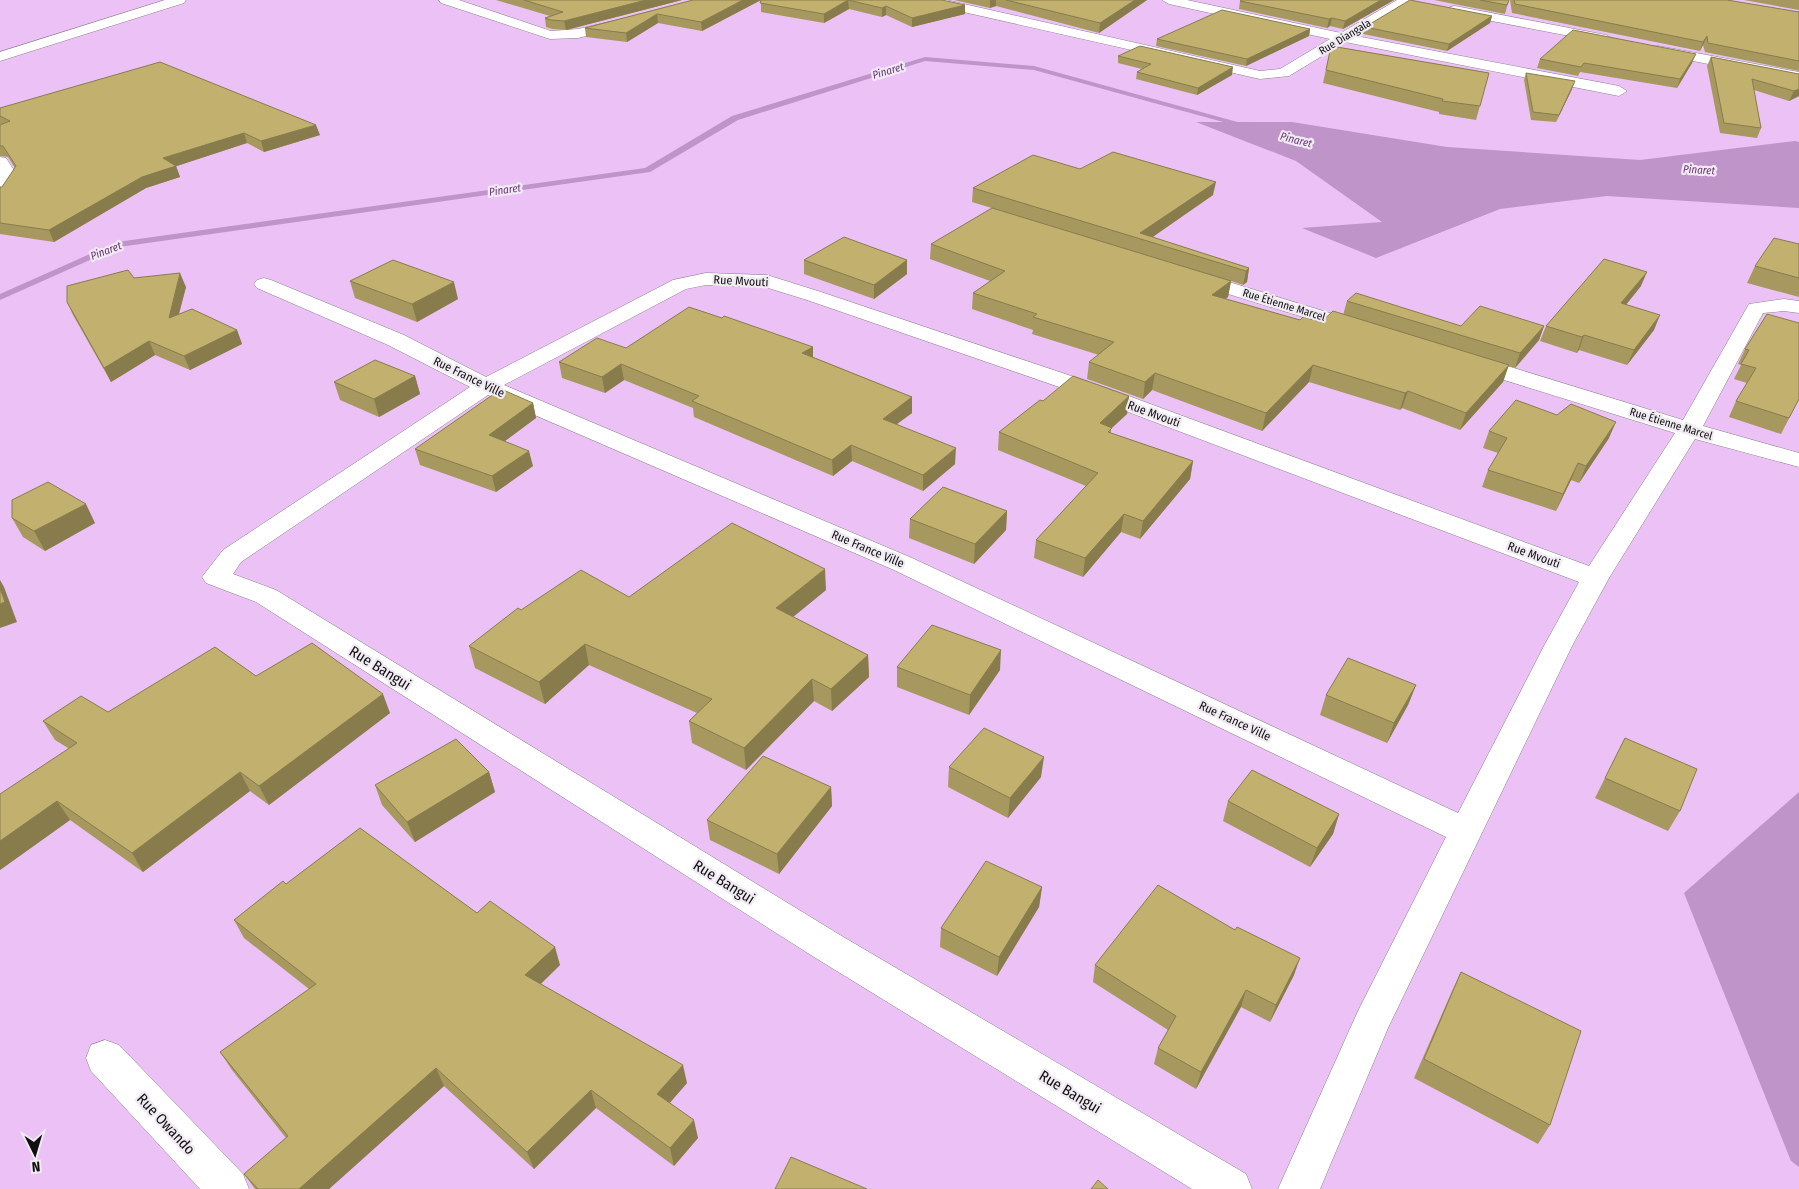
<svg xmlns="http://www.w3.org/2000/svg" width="1799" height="1189" font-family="'Fira Sans Condensed',sans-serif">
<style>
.green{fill:#ecc1f6}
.water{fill:#bf94c9}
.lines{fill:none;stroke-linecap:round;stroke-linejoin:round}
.stream{fill:#bf94c9;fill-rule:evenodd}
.minor-casing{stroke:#888389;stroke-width:1}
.minor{fill:#fff;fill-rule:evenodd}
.wall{fill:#a7985f}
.shaded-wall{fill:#887c4d}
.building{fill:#c2b16e;stroke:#887c4d}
.labels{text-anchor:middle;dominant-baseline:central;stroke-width:4.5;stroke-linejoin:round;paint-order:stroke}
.far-street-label{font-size:11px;fill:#110f11;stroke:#f0ebf2}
.far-water-label{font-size:11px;font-style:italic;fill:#6b3677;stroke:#f0ebf2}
.street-label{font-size:12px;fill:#110f11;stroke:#f0ebf2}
.near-street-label{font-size:15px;fill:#110f11;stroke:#f0ebf2}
</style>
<rect width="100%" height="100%" fill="#f0ebf2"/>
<path class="green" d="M0 0H1799V1189H0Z"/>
<path class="water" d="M1196 122H1292L1447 147 1640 160 1795 141 1799 142V208L1607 196 1500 209 1376 258 1302 228 1382 222 1296 161Z
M1799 792V1167L1791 1161 1684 893Z"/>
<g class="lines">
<path class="stream" d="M925 57 1034 66 1252 126 1245 128 1034 70 925 61 738 120 650 172 119 247 0 300V294L117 242 645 168 732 116Z"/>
<defs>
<path id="minor" d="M165 0H186L184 3 0 61V52Z
M439 0H459L551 31 578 29 622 19 629 23 627 26 578 38 550 39 441 3Z
M921 0H946L1260 71 1280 69 1330 39 1169 4 1162 0H1187L1341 33 1397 0H1413L1356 36 1619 86 1627 91 1619 96 1345 42 1289 76 1260 79 928 4Z
M1455 6 1606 35 1613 39 1606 43 1450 13 1448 10 1450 7Z
M1658 46 1799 72V82L1653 53 1651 50 1653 47Z
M0 157 6 158 19 178 6 197 0 198Z
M1193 271 1369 325 1373 329 1369 333 1362 335 1355 333 1186 281 1183 277 1186 273Z
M706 273 767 275 821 292 1107 388 1589 566 1675 433 1462 367 1459 362 1462 357 1470 355 1478 357 1683 420 1749 304 1784 299 1799 301V313L1784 311 1763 313 1703 426 1799 453V467L1695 439 1609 578 1572 646 1388 1028 1320 1189H1278L1358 1011 1446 837 894 570 488 395 241 562 233 574 276 590 840 935 1246 1174 1252 1189H1192L814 957 256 602 206 583 202 577 223 550 470 387 388 345 257 288 254 284 257 280 264 278 271 280 404 335 486 377 673 280ZM706 285 765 287 807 300 1091 398 1579 582 1544 646 1458 813 912 558 504 385 686 289Z
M105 1040 119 1045 243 1174 249 1189H200L91 1071 86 1058 91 1045Z"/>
</defs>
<use href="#minor" class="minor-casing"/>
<use href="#minor" class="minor"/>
</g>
<path class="wall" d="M496 0H682L566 30 552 29 546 27 545 18 550 16Z
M693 0H942L965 14 912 27 886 15 882 17 849 9 824 23 761 12V0L702 31 658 23 627 42 586 37 585 28Z
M954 0H1147L1099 33 996 6 990 8Z
M1394 0 1343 29 1330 26 1327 28 1239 9 1240 1Z
M1434 0H1509L1505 14Z
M1510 0H1727L1799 12V71L1705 52 1703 45 1700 51 1512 13Z
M1744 0H1799V10Z
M1492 16 1490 23 1447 51 1363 34 1365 27Z
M1310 29 1309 36 1246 66 1156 46 1157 39Z
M1331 46 1489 73 1476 120 1439 114V112L1323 83Z
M1118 56 1232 75 1197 95 1136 79 1137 72 1142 69 1118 63Z
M1711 57 1799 74V96L1789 101 1754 90 1761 128 1757 138 1720 133 1707 66Z
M1540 59 1692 63 1677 88 1580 72 1578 76 1537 68Z
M1526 73 1572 89 1556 122 1531 120 1524 80Z
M0 108 320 135 264 152 247 143 176 166 180 177 146 188 54 242 0 234V187H2L15 168 8 157 0 156V125H1L0 124Z
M1080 169 1213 195 1152 237 1249 268 1247 282 1243 285 1231 281 1228 297 1225 299 1300 320 1321 322 1343 315 1347 301 1461 326H1544L1539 340 1515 368 1508 366 1503 382 1460 430 1402 408 1400 410 1309 382 1262 431 1152 390 1143 399 1087 379 1089 362 1099 355 1032 334 1033 330 972 309 973 293 990 281 930 259 931 244 1178 265 972 202 973 188Z
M1799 244V297L1747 283 1755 266Z
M804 260H907V274L874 299 804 274Z
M134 278 186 287 179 314 237 330 242 344 190 370 155 355 111 382 73 315 67 302Z
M350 281 458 299 417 322 355 298Z
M1641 286 1626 305 1654 330 1627 365 1579 350 1577 353 1540 341 1546 326Z
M1767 314 1799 399 1781 434 1729 417 1736 401 1747 383 1734 379 1741 365 1738 364 1745 349Z
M626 348 813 357 912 397V413L897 424 955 464 923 491 852 461 833 476 694 417 693 408 624 380 605 393 562 378 559 362Z
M415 376 420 394 379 417 340 400 334 382Z
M1129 396 1127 414 1111 428V433L1193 461 1190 479 1140 539 1121 532 1083 577 1034 558 1036 540 1086 486 998 450 999 432 1043 401Z
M533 403 536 418 505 441 533 466 496 492 420 465 415 449Z
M1489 431 1609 438 1579 483 1571 480 1556 511 1482 487 1488 470 1498 453 1483 448Z
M1007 511 1006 530 974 564 909 538 910 519Z
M12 518 95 523 45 551 23 537Z
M826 590 793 617 868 655 869 677 832 711 814 701 746 770 692 743 689 721 697 713 589 665 545 704 475 668 469 646 521 610 629 597Z
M897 667 1000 670 969 715 897 687Z
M256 676 390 713 269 805 250 791 143 872 70 820 0 870 68 748 55 740 43 721 108 712Z
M1416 685 1408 705 1387 743 1320 715 1326 695Z
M1625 738 1680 811 1668 831 1595 798Z
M949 767 1041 777 1008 818 948 787Z
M489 772 495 792 415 842 382 805 375 785Z
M831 787 832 806 779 874 710 840 707 820Z
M1228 801 1339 814 1333 834 1310 867 1223 821Z
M286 884 477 913 560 965 541 984 687 1083 669 1103 698 1138 674 1166 596 1108 534 1169 444 1086 329 1189H255L244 1174 286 1138 232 1070 220 1052 309 989 244 938 234 920Z
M1042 887 1039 907 997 976 940 947 941 928Z
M1235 930 1294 975 1270 1022 1241 1007 1196 1089 1154 1064 1158 1048 1168 1030 1093 982 1095 965Z
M1461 972 1550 1125 1538 1144 1414 1078 1452 991Z"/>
<path class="shaded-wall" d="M646 0H682L566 30 564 21Z
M743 0H761L702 31 701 22Z
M848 0 849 9 824 23V14Z
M990 0H996V6L990 8Z
M1135 0H1147L1099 33 1100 23Z
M1381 0H1394L1343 29 1345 21Z
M965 5V14L912 27V18Z
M886 6V15L882 17V8Z
M657 14 658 23 627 42 626 33Z
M1492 16 1490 23 1447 51 1449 44Z
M1332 18 1330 26 1327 28 1329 19Z
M1310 29 1309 36 1246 66 1247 59Z
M1707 36 1703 45 1700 51 1703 42Z
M1696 54 1692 63 1677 88 1680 79Z
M1233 67 1232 75 1197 95 1198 88Z
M1575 81 1572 89 1556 122 1559 115Z
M1799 89V96L1789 101 1794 91Z
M316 125 320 135 264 152 261 141Z
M244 133 247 143 174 167 176 166 180 177 146 188 54 242 49 230 163 158Z
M1216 182 1213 195 1147 241 1140 233Z
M907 260V274L874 299V285Z
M1249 268 1247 282 1243 285 1246 271Z
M1647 272 1641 286 1615 318 1621 303Z
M180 273 186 287 174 332 169 318Z
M1231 281 1228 297 1209 312 1212 295Z
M454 282 458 299 417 322 412 304Z
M1660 315 1654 330 1627 365 1634 350Z
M1544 326 1539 340 1515 368 1520 353Z
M237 330 242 344 190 370 184 356Z
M1584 335 1579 350 1577 353 1582 337Z
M149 341 155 355 111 382 104 368Z
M813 347V363L802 353Z
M621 364 624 380 605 393 602 377Z
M1313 365 1309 382 1262 431 1266 413Z
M1509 365 1503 382 1460 430 1466 413Z
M1155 373 1152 390 1143 399 1145 382Z
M415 376 420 394 379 417 374 399Z
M1408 391 1402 408 1400 410 1405 393Z
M1129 396 1127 414 1098 441 1100 423Z
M912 397V413L883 434V419Z
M533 403 536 418 493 450 489 435Z
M1616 422 1609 438 1579 483 1586 466Z
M851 445 852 461 833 476 832 460Z
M956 448 955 464 923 491V475Z
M529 451 533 466 496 492 492 476Z
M1193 461 1190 479 1140 539 1143 521Z
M1578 463 1571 480 1556 511 1563 494Z
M86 504 95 523 45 551 34 531Z
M1007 511 1006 530 974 564 975 544Z
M1124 514 1121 532 1083 577 1085 558Z
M825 569 826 590 777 630 776 608Z
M0 580 4 587 17 622 0 628Z
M585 644 589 665 545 704 539 682Z
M1001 650 1000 670 969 715 970 695Z
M868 655 869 677 832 711 831 689Z
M812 679 814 701 746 770 744 748Z
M1416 685 1408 705 1387 743 1394 723Z
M383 694 390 713 269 805 259 786Z
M1044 757 1041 777 1008 818 1010 798Z
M240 772 250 791 143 872 132 853Z
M489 772 495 792 415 842 407 822Z
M831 787 832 806 779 874 777 854Z
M57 801 70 820 0 870V841Z
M1339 814 1333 834 1310 867 1317 848Z
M1042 887 1039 907 997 976 999 957Z
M555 947 560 965 531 993 525 975Z
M1300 958 1294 975 1270 1022 1276 1005Z
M1246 990 1241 1007 1196 1089 1201 1072Z
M683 1065 687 1083 662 1112 657 1094Z
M436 1068 444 1086 329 1189H299Z
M591 1090 596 1108 534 1169 527 1152Z
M694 1120 698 1138 674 1166 670 1148Z"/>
<path class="building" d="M524 0H646L564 21 551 20 545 18 563 12Z
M693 0H743L701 22 657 14 626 33 585 28Z
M761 0H942L965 5 912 18 886 6 882 8 848 0 824 14 760 3Z
M1006 0H1135L1100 23Z
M1242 0H1381L1345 21 1332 18 1329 19 1240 1Z
M1410 0 1492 16 1449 44 1365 27Z
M1480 0H1509L1507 5Z
M1514 0H1727L1799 12V61L1708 43 1707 36 1703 42 1515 4Z
M1222 10 1310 29 1247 59 1157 39Z
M1573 30 1696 54 1680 79 1584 63 1581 67 1540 59Z
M1140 46 1233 67 1198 88 1137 72 1151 64 1118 56Z
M1331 46 1489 73 1480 106 1442 101 1443 99 1326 70Z
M1711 57 1799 74V89L1794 91 1752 79 1761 128 1724 123Z
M160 62 316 125 261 141 244 133 163 158 176 166 142 177 49 230 0 223V187H2L16 166 3 146H0V125L10 121 0 116V108Z
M1526 73 1575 81 1559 115 1533 112Z
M1113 152 1216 182 1140 233 1249 268 1246 271 973 188 1033 155 1080 169Z
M992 208 1231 281 1212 295 1300 320 1303 317 1321 322 1333 311 1509 365 1466 413 1408 391 1405 393 1313 365 1266 413 1155 373 1145 382 1089 362 1114 342 1033 317 1037 314 973 293 1005 271 931 244Z
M844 237 907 260 874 285 804 260Z
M1774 238 1799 244V278L1755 266Z
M1604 259 1647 272 1621 303 1660 315 1634 350 1584 335 1582 337 1546 326Z
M393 260 454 282 412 304 350 281Z
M128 270 134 278 180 273 169 318 192 309 237 330 184 356 149 341 104 368 67 302V286Z
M1356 293 1461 326 1480 306 1544 326 1520 353 1347 301Z
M689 307 722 318 724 316 813 347 802 353 912 397 883 419 956 448 923 475 851 445 832 460 692 401 699 396 621 364 602 377 559 362 597 338 626 348Z
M1767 314 1799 323V399L1789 418 1736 401 1756 368 1741 364 1749 350 1745 349Z
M375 360 415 376 374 399 334 382Z
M1073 376 1129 396 1100 423 1112 428 1108 432 1193 461 1143 521 1124 514 1085 558 1036 540 1098 473 999 432 1040 400 1043 401Z
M501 389 533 403 489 435 529 451 492 476 415 449Z
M1516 400 1557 415 1571 404 1616 422 1586 466 1578 463 1563 494 1488 470 1507 438 1489 431Z
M48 482 86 504 34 531 12 518V500Z
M943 487 1007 511 975 544 910 519Z
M732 523 825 569 776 608 868 655 831 689 812 679 744 748 689 721 712 699 585 644 539 682 469 646 518 608 521 610 581 570 629 597Z
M0 588 5 602 0 604Z
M932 625 1001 650 970 695 897 667Z
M312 643 383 694 259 786 240 772 132 853 57 801 0 841V794L77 743 43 721 81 696 108 712 215 647 256 676Z
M1348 658 1416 685 1394 723 1326 695Z
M984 728 1044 757 1010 798 949 767Z
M1625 738 1697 769 1680 811 1605 778Z
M456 739 489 772 407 822 375 785Z
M763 756 831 787 777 854 707 820Z
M1252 770 1339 814 1317 848 1228 801Z
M360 828 477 913 490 901 555 947 525 975 683 1065 657 1094 694 1120 670 1148 591 1090 527 1152 436 1068 299 1189H258L244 1174 288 1136 220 1052 316 984 234 920 283 881 286 884Z
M986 861 1042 887 999 957 941 928Z
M1158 885 1235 930 1237 927 1300 958 1276 1005 1246 990 1201 1072 1158 1048 1176 1016 1095 965Z
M1461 972 1581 1031 1550 1125 1424 1059Z
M791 1157 867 1189H775Z
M1098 1180 1108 1189H1091Z"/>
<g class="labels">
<g class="far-street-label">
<text transform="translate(1345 37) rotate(-31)">Rue Diangala</text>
<text transform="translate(1284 305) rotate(17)">Rue Étienne Marcel</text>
<text transform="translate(1671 424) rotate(17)">Rue Étienne Marcel</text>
</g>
<g class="far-water-label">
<text transform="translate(888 71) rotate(-17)">Pinaret</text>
<text transform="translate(1296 140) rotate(15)">Pinaret</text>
<text transform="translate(1699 170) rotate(3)">Pinaret</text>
<text transform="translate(505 190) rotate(-8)">Pinaret</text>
<text transform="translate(106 251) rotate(-21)">Pinaret</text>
</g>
<g class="street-label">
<text transform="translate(741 281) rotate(3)">Rue Mvouti</text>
<text transform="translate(469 377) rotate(26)">Rue France Ville</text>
<text transform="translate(1154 414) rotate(20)">Rue Mvouti</text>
<text transform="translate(868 549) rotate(23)">Rue France Ville</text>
<text transform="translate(1534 555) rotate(20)">Rue Mvouti</text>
<text transform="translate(1235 721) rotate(25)">Rue France Ville</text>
</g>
<g class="near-street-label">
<text transform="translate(380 668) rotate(32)">Rue Bangui</text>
<text transform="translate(724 882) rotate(32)">Rue Bangui</text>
<text transform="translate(1070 1092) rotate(31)">Rue Bangui</text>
<text transform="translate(166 1124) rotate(47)">Rue Owando</text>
</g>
</g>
<g transform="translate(35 1154) rotate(175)" stroke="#f0ebf2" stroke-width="4" paint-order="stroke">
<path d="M0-4L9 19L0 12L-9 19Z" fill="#110f11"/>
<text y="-8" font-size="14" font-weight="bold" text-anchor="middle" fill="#110f11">N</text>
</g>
</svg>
